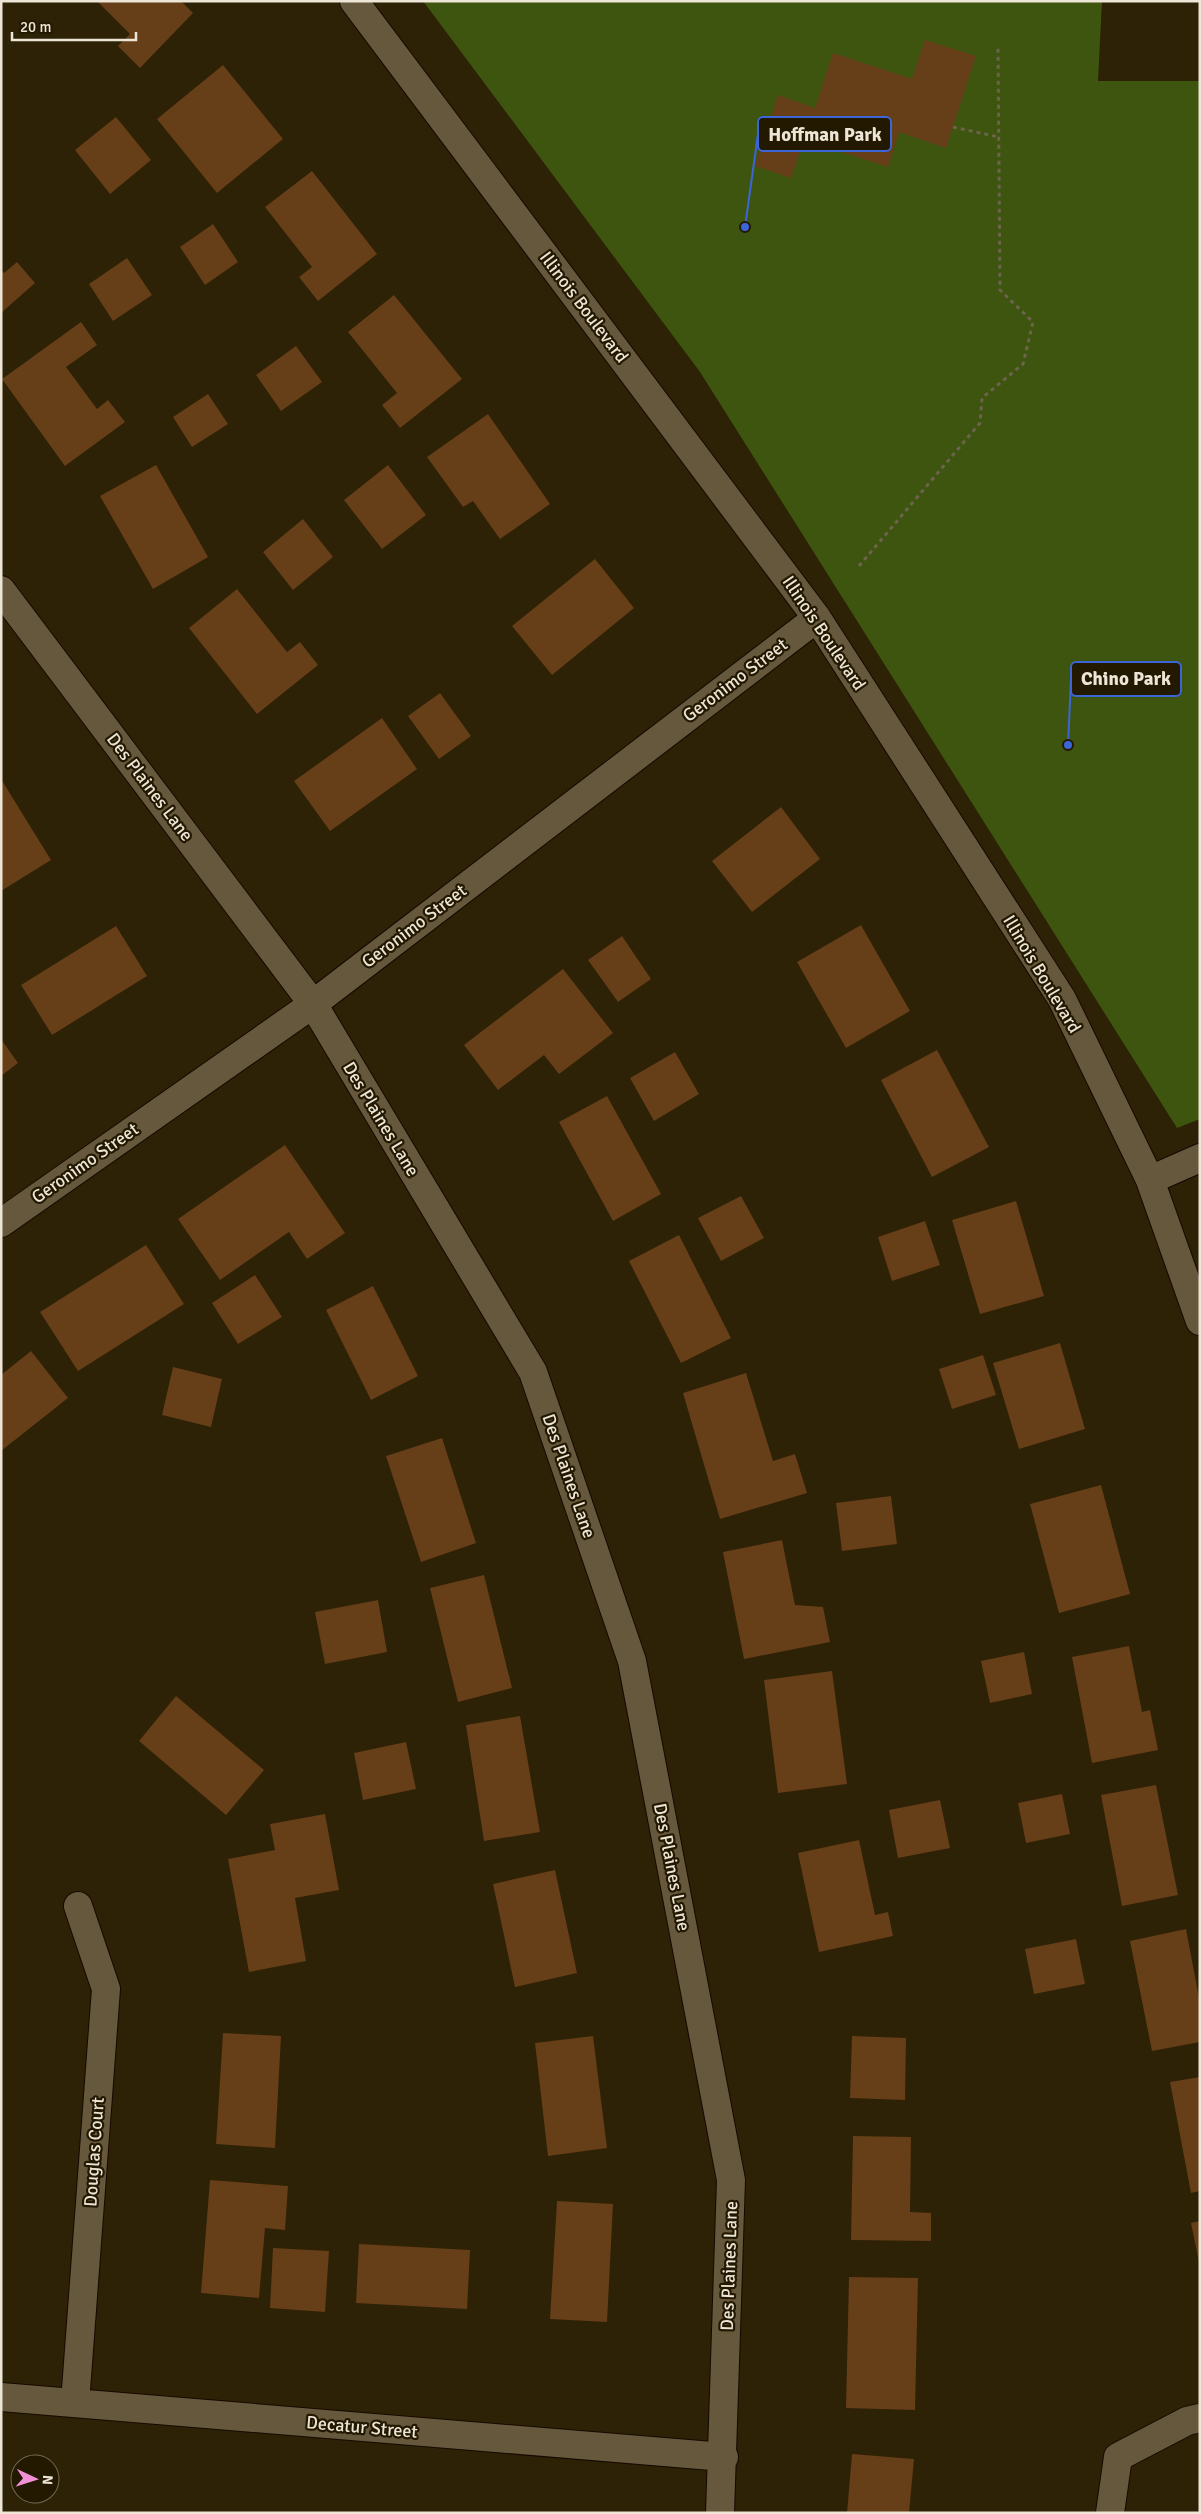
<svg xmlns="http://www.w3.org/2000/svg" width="1201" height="2514" font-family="Signika,sans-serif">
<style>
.green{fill:#3d550f}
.building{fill:#663e17}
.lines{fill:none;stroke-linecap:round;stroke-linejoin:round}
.minor-casing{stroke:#150a00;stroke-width:30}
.path{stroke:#6e634c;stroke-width:3;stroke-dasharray:4 4;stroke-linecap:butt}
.minor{stroke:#66583c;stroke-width:28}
.labels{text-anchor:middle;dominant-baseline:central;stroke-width:4.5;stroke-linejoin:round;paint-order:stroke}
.street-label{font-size:18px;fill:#ede5d5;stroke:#231800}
.leader{fill:none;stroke:#3c65d8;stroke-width:2}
.callout-dot{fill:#3c65d8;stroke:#231800;stroke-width:2}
.callout{fill:#231800;stroke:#3c65d8;stroke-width:2}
.callout-label{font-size:19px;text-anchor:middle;font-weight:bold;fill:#ede5d5}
</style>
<rect width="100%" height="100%" fill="#2d2106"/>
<path class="green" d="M423 1H1102L1098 81H1200V1119L1177 1128 700 372Z"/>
<path class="building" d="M97 1H181L193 13 140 68 118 46 130 34Z
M925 40 976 56 946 148 899 132 888 167 804 140 791 178 755 166 778 95 815 108 833 53 912 79Z
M223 65 283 139 217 193 157 119Z
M116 117 151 160 110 194 75 150Z
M312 171 377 254 318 301 299 277 312 267 265 207Z
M213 224 238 262 205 285 180 247Z
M127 258 152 295 113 321 89 284Z
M17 262 35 283 1 313V270L4 273Z
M394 295 462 379 400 428 382 405 397 393 348 332Z
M81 322 97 345 66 367 97 409 108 400 125 422 65 466 2 379Z
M296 346 322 382 281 411 256 375Z
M208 394 228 424 192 447 173 417Z
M488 414 550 504 500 539 473 501 463 507 427 457Z
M156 465 208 557 153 589 100 496Z
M388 465 426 515 382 549 344 500Z
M303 519 333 557 293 590 263 552Z
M595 559 634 608 552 675 512 626Z
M237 589 287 652 300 642 318 665 257 714 189 628Z
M440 693 471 736 439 759 408 716Z
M382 718 417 769 330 831 294 781Z
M1 779 51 860 1 891Z
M781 807 820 859 752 912 712 861Z
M861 925 910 1011 846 1048 797 962Z
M116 926 147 976 52 1035 21 985Z
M622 936 651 979 618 1002 588 960Z
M563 969 613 1033 559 1074 544 1055 498 1090 464 1045Z
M1 1039 18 1063 1 1076Z
M937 1050 989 1147 932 1177 881 1080Z
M675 1052 699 1094 654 1121 630 1078Z
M607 1096 661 1194 613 1221 559 1122Z
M285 1145 345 1233 307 1259 289 1232 220 1280 178 1219Z
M741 1196 764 1238 721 1261 698 1218Z
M1016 1201 1044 1296 980 1314 952 1220Z
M925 1221 940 1265 892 1281 878 1237Z
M679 1235 731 1338 681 1363 629 1261Z
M146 1245 184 1304 78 1371 40 1312Z
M255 1275 282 1317 238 1344 212 1303Z
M373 1286 418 1376 371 1400 326 1310Z
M1060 1343 1085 1429 1019 1449 993 1363Z
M31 1351 68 1398 1 1451V1375Z
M983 1355 996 1395 952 1409 939 1369Z
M173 1367 222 1379 211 1427 162 1415Z
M746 1373 773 1461 795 1454 807 1493 720 1519 683 1393Z
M442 1438 476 1543 421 1562 386 1456Z
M1101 1485 1130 1594 1059 1613 1030 1504Z
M891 1496 897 1544 842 1551 836 1503Z
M782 1540 795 1605 823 1607 830 1642 744 1659 723 1552Z
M484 1575 512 1688 458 1702 430 1588Z
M378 1600 387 1652 325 1664 315 1612Z
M1129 1646 1142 1712 1150 1710 1158 1750 1092 1763 1072 1657Z
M1024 1652 1032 1694 990 1703 981 1661Z
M832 1671 847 1784 778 1793 764 1680Z
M176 1696 264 1770 226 1815 139 1741Z
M520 1716 540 1832 484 1841 466 1725Z
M406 1742 416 1789 363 1800 354 1753Z
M1156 1785 1178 1895 1122 1906 1101 1795Z
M1062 1794 1070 1834 1026 1843 1018 1803Z
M940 1800 950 1848 898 1858 889 1810Z
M325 1814 339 1890 295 1898 306 1961 249 1972 228 1859 275 1850 270 1824Z
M859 1840 875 1915 888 1912 893 1936 819 1952 798 1853Z
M555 1870 577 1973 515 1987 493 1884Z
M1186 1929 1200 2003V2042L1152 2051 1130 1941Z
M1076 1939 1085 1984 1034 1994 1025 1949Z
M223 2033 281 2036 275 2148 216 2144Z
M593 2036 607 2148 548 2156 535 2043Z
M852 2036 906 2038 905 2100 850 2098Z
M1200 2077V2191L1191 2193 1170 2082Z
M853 2136 911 2137 910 2212 931 2213V2241L851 2240Z
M210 2180 288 2186 285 2230 265 2228 259 2298 201 2293Z
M557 2201 613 2204 607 2322 550 2319Z
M1200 2221V2262H1199L1191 2223Z
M359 2244 470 2250 467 2309 356 2303Z
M273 2248 329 2251 325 2312 270 2308Z
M849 2277 918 2278 915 2410 846 2408Z
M852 2454 914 2459 909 2513H847Z"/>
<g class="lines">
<defs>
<path id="minor" d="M354 1 817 618 1062 999 1150 1180 1200 1321
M1 590 313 1004 533 1372 632 1661 731 2180 720 2513
M1150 1180 1200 1158
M1 1223 313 1004 817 618
M1 2397 724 2457
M75 2403 106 1989 78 1906
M1110 2513 1118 2457 1187 2421 1200 2418"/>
</defs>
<use href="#minor" class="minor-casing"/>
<path class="path" d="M953 127 999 137
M859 566 980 423 982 398 1023 364 1033 322 1000 290 998 47"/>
<use href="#minor" class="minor"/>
</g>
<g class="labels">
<g class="street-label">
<text transform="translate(584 307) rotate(53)">Illinois Boulevard</text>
<text transform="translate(824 633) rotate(56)">Illinois Boulevard</text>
<text transform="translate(735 680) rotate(-37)">Geronimo Street</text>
<text transform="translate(150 787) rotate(53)">Des Plaines Lane</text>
<text transform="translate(414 926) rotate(-37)">Geronimo Street</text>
<text transform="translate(1042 974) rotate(59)">Illinois Boulevard</text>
<text transform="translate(381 1119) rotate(59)">Des Plaines Lane</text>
<text transform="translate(85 1163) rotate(-35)">Geronimo Street</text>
<text transform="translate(569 1476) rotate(71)">Des Plaines Lane</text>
<text transform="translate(672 1867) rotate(79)">Des Plaines Lane</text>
<text transform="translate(94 2152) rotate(-86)">Douglas Court</text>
<text transform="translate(729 2266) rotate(-88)">Des Plaines Lane</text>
<text transform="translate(362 2427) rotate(5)">Decatur Street</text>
</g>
</g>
<path class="leader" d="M745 227L758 134M1068 745L1071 679"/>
<g class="callout-dot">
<circle cx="745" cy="227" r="5"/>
<circle cx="1068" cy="745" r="5"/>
</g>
<g class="callout">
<rect x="758" y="117" width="133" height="34" rx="5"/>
<rect x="1071" y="662" width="110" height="34" rx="5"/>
</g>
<g class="callout-label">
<text x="825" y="141">Hoffman Park</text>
<text x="1126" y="685">Chino Park</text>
</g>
<rect width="1201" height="2514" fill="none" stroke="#ede5d5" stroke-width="5"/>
<g transform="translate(35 2479) rotate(94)"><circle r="24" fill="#231800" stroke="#746a55"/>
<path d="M0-4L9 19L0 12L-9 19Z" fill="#f391d6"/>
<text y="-8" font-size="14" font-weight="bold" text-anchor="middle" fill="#ede5d5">N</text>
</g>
<path d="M12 32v8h124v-8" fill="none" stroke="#ede5d5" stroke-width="2.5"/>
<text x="20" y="32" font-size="15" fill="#ede5d5" stroke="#231800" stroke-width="4" paint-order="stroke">20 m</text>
</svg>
